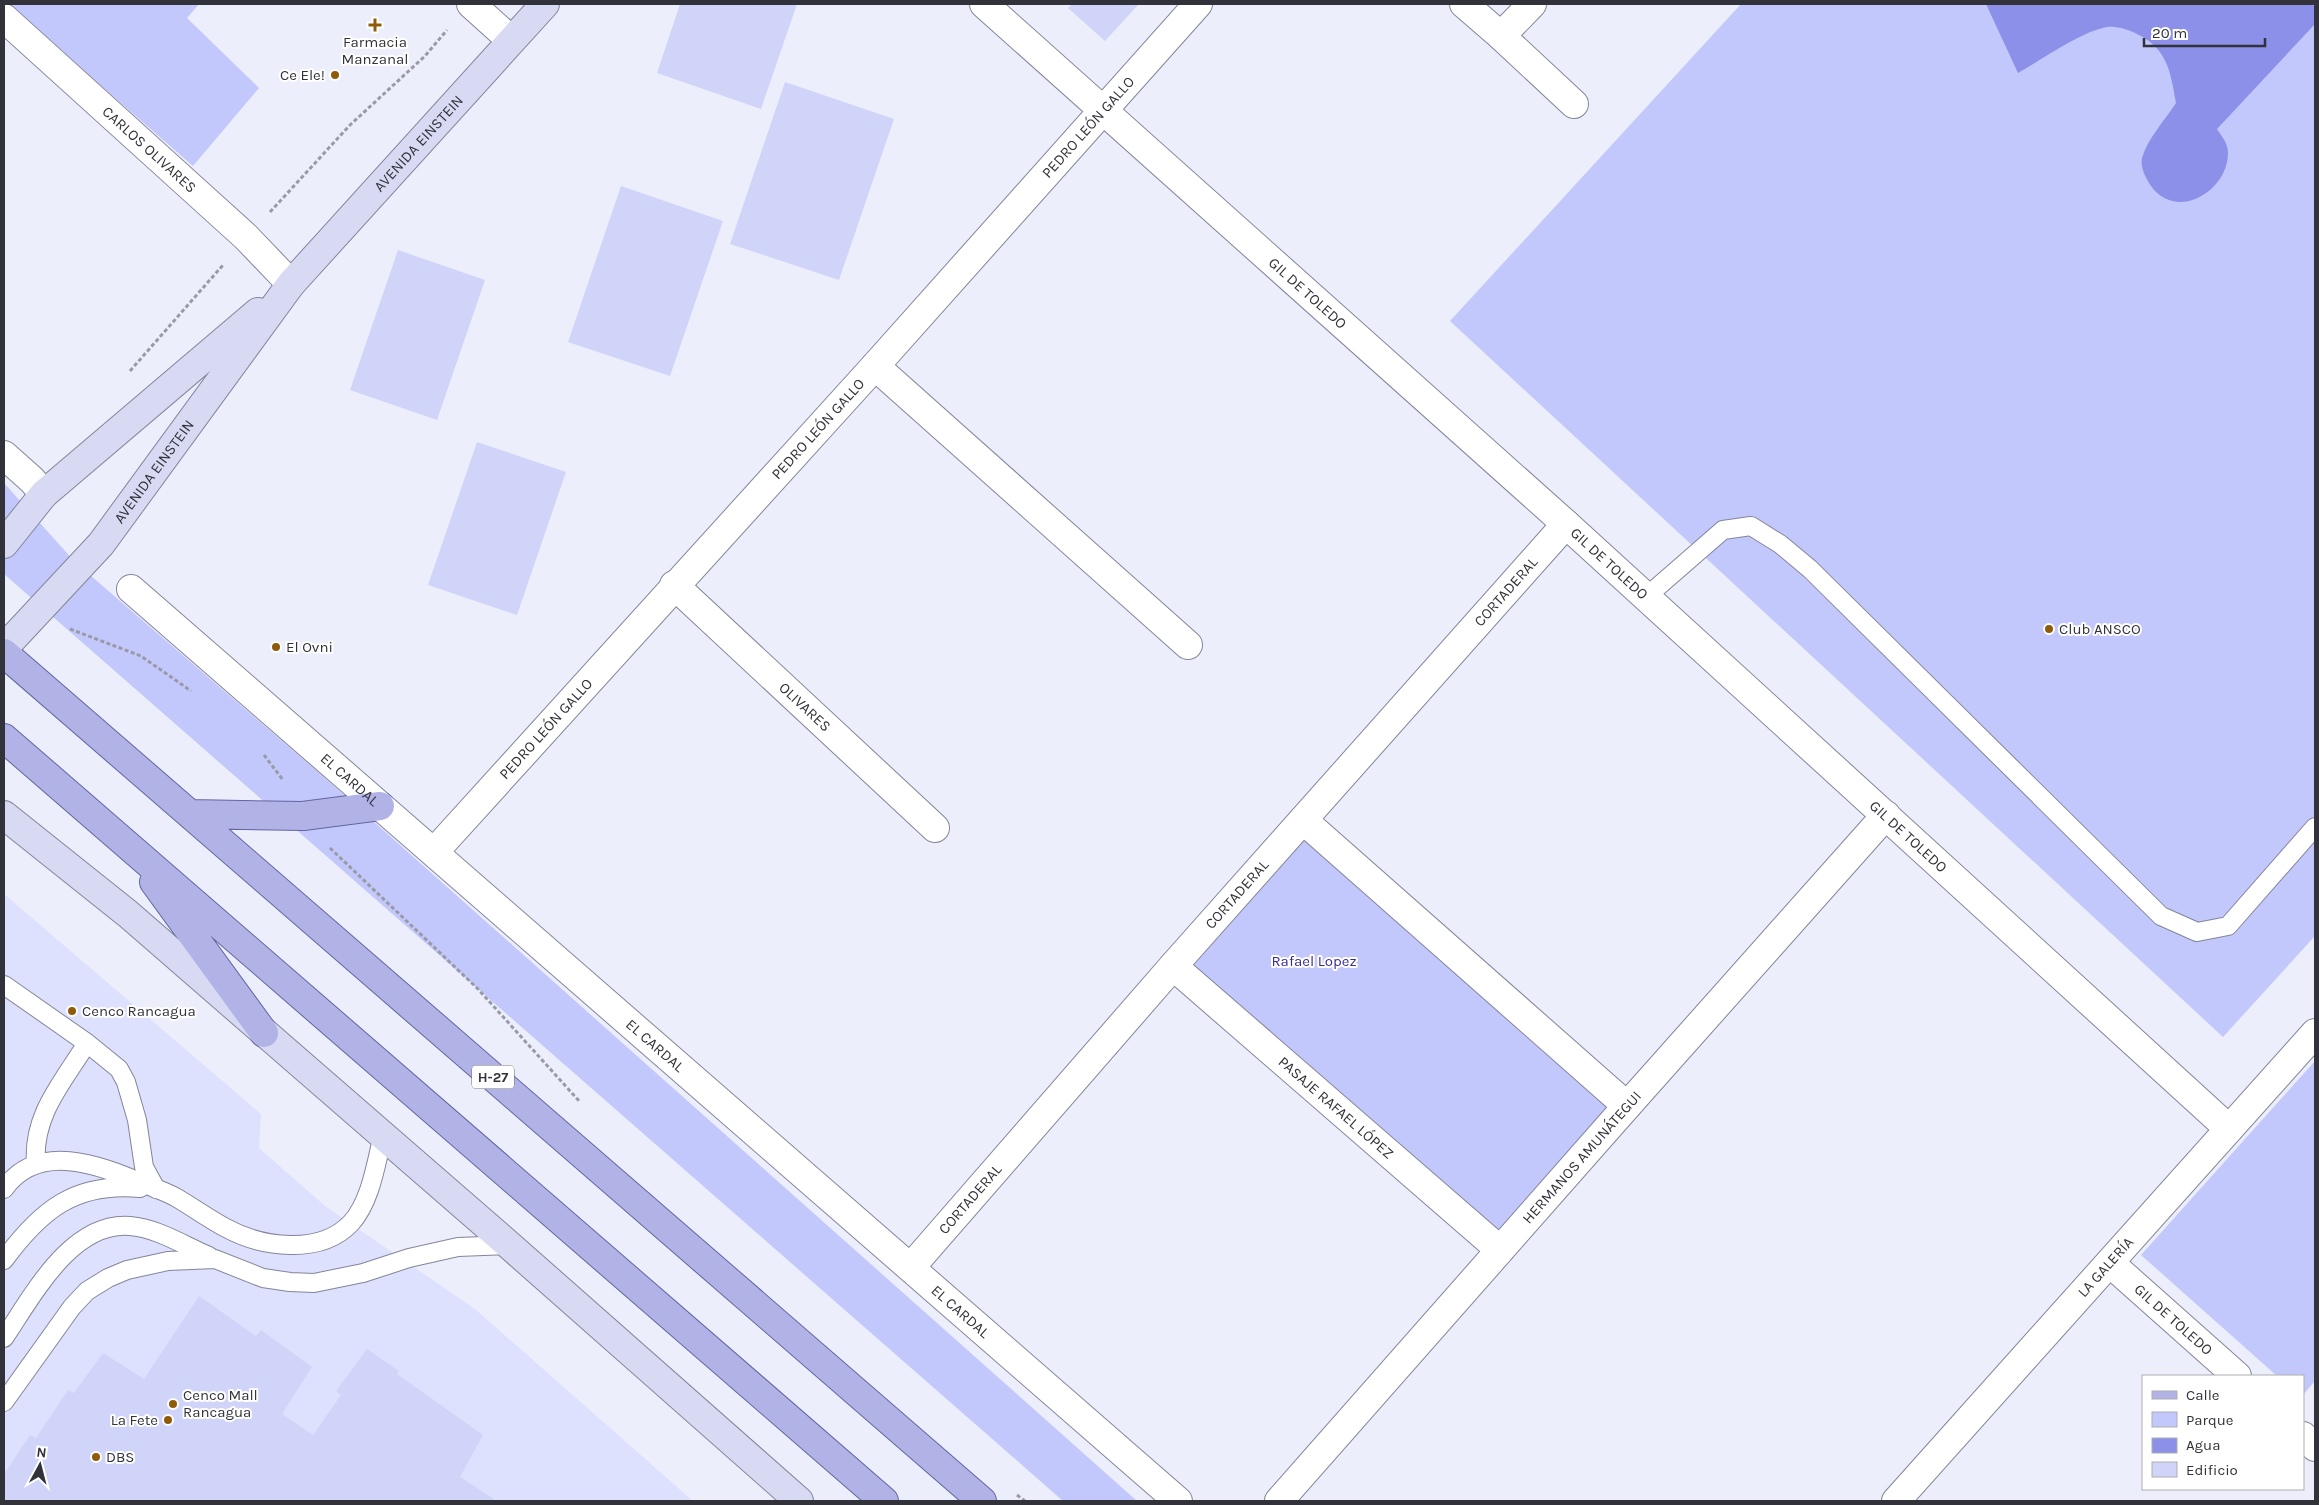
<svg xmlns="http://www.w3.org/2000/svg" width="2319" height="1505" font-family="Karla,sans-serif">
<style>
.built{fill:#dde1fe}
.green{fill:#c3c8fc}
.water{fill:#8c90e8}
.building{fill:#d0d4f9}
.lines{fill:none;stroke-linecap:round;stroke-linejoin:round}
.lane-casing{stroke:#838599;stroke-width:20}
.street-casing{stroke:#838599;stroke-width:30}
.secondary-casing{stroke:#838599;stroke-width:30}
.primary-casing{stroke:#6265a0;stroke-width:30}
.path{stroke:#999aa5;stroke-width:3;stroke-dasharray:4 2.5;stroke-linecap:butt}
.lane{stroke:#fff;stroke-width:18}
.street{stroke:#fff;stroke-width:28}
.secondary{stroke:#d8d9f3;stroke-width:28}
.primary{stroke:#b1b3e7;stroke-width:28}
.poi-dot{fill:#8e5b09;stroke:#fff;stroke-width:2}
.labels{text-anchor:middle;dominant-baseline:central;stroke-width:4;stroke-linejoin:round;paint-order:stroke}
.shield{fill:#fff;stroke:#6f7075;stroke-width:1}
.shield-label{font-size:14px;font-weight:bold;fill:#31323a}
.poi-label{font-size:15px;fill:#31323a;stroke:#fff;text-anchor:start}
.street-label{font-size:15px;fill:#31323a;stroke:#fff}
.park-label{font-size:15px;fill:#382d92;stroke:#fff}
</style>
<rect width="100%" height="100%" fill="#edeefc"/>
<path class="built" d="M4 894 261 1114 259 1148 325 1206 475 1309 693 1501H4Z"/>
<path class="green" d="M7 4H199L187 18 259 88 193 166Z
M1741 4H2315V936L2223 1037 1450 321Z
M4 483 75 562 318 772 1137 1501H1063L4 574Z
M1304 835 1610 1107 1499 1235 1187 966Z
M2315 1061V1381L2303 1395V1376H2277L2141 1255Z"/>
<path class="water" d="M1986 4H2312L2315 7V24L2217 129C2222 137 2228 143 2228 153 2228 191 2177 222 2151 186 2146 179 2140 167 2142 158 2148 138 2165 120 2176 103 2170 69 2167 47 2133 32 2126 29 2115 26 2107 27 2080 32 2043 59 2018 73Z"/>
<path class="building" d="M680 4H797L761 109 657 73Z
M1072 4H1139L1105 41 1068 8Z
M785 82 894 119 839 280 730 244Z
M621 186 723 221 670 376 568 342Z
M398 250 485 280 437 420 350 390Z
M477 442 566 472 517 615 428 585Z
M199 1296 256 1336 261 1330 312 1367 282 1414 313 1435 341 1395 336 1391 367 1349 399 1371 397 1374 483 1435 460 1477 497 1501H4V1474L30 1435 36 1438 68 1390 74 1393 103 1353 144 1379Z"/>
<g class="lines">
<defs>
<path id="lane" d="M1646 597 1723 530 1751 526 1780 544 1810 569 2161 916 2197 932 2228 926 2315 827
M4 985 87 1043
M36 1164C32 1115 63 1082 87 1043L119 1069 126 1082 137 1120 144 1167 156 1189
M4 1189C38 1141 99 1165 142 1183 154 1188 167 1192 177 1198 194 1208 209 1219 226 1228 261 1247 320 1256 351 1223 371 1201 376 1163 383 1135
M4 1260C41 1210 75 1182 140 1188
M4 1338C32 1297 71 1221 130 1226 157 1228 185 1246 209 1256
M4 1402 72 1307 87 1291 108 1278 127 1270 168 1261 215 1259 263 1278 290 1282 314 1283 363 1273 409 1258 458 1247 509 1245"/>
<g id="street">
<path d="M471 4 511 40"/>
<path id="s1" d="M984 4 1566 524 2229 1129"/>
<path d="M1464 4 1501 36 1574 104"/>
<path id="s2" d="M4 18 246 237 291 284"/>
<path d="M1501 36 1532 4"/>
<path d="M875 366 1188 645"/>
<path d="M4 455 32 480 44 494"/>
<path id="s3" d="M674 585 935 828"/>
<path id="s4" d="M131 589 1178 1501"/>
<path d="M1303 820 1627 1106"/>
<path id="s5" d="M435 851 875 366 1198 4"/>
<path id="s6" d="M1173 966 1500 1250"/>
<path id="s7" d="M2110 1263 2237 1376"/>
<path id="s8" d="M911 1267 1173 966 1566 524"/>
<path d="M2303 1436 2315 1447"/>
<path id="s9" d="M1279 1501 1627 1106 1886 815"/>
<path id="s10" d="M1896 1501 2315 1033"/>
</g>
<g id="secondary">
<path d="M4 544 44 494 258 312"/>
<path id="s11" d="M4 648 101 544 291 284 545 4"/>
<path d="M4 815 128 914 509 1245 799 1501"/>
</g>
<path id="primary" d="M4 653 982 1501
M4 738 884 1501
M190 814 303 816 380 806
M154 882 264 1033"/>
</defs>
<use href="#lane" class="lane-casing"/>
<use href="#street" class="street-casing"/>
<use href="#secondary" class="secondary-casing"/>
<use href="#primary" class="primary-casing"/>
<path class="path" d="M270 212 350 125 425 56 447 30
M130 371 223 265
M70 629 141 656 191 691
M264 755 283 780
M330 848 478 989 580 1102
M1017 1495 1025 1501"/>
<use href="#lane" class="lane"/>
<use href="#street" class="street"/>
<use href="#secondary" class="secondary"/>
<use href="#primary" class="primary"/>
</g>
<g class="poi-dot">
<path d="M372.5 17.5h5v5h5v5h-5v5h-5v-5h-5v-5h5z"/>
<circle cx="335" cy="75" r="5"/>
<circle cx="2049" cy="629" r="5"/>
<circle cx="276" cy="647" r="5"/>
<circle cx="72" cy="1011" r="5"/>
<circle cx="173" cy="1404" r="5"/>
<circle cx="168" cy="1420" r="5"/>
<circle cx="96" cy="1457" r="5"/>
</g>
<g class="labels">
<rect class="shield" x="472" y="1065.5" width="42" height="23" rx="4"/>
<g class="shield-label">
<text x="493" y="1077">H-27</text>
</g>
<g class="poi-label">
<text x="375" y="42" text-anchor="middle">Farmacia<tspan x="375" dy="17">Manzanal</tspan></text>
<text x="325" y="75" text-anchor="end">Ce Ele!</text>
<text x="2059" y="629">Club ANSCO</text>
<text x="286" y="647">El Ovni</text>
<text x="82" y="1011">Cenco Rancagua</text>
<text x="183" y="1395">Cenco Mall<tspan x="183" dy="17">Rancagua</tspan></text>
<text x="158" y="1420" text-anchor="end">La Fete</text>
<text x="106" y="1457">DBS</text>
</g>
<g class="street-label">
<text stroke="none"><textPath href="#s5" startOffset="975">PEDRO LEÓN GALLO</textPath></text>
<text stroke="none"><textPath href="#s11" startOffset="654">AVENIDA EINSTEIN</textPath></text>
<text stroke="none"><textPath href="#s2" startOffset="196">CARLOS OLIVARES</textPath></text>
<text stroke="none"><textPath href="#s1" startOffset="434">GIL DE TOLEDO</textPath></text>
<text stroke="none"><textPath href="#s5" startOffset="570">PEDRO LEÓN GALLO</textPath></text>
<text stroke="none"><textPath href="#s11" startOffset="232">AVENIDA EINSTEIN</textPath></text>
<text stroke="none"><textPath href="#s1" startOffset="839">GIL DE TOLEDO</textPath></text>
<text stroke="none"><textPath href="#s8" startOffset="900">CORTADERAL</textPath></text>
<text stroke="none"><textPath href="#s3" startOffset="179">OLIVARES</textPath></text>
<text stroke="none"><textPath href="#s5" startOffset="165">PEDRO LEÓN GALLO</textPath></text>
<text stroke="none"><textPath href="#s4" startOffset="290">EL CARDAL</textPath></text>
<text stroke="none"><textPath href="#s1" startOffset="1244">GIL DE TOLEDO</textPath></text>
<text stroke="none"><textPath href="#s8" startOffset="495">CORTADERAL</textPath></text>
<text stroke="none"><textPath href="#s4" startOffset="695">EL CARDAL</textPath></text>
<text stroke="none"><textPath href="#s6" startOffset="216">PASAJE RAFAEL LÓPEZ</textPath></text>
<text stroke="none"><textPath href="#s9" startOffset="458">HERMANOS AMUNÁTEGUI</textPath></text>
<text stroke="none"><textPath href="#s8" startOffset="90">CORTADERAL</textPath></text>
<text stroke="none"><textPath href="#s10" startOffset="314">LA GALERÍA</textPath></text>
<text stroke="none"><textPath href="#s4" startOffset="1100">EL CARDAL</textPath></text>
<text stroke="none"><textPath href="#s7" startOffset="85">GIL DE TOLEDO</textPath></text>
</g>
<g class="park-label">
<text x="1314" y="961">Rafael Lopez</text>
</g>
</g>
<rect width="2319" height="1505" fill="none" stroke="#31323a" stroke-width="10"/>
<rect x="2142" y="1375" width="162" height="115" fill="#ffffff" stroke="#adadb0"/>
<rect x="2152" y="1391" width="25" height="8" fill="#b1b3e7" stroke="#adadb0"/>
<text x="2186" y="1400" font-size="15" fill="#31323a">Calle</text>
<rect x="2152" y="1412" width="25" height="15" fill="#c3c8fc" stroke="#adadb0"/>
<text x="2186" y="1425" font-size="15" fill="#31323a">Parque</text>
<rect x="2152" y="1438" width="25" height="15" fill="#8c90e8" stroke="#adadb0"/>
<text x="2186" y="1450" font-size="15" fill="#31323a">Agua</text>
<rect x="2152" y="1462" width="25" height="15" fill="#d0d4f9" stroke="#adadb0"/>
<text x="2186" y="1475" font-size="15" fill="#31323a">Edificio</text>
<g transform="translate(40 1465) rotate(7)" stroke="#ffffff" stroke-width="4" paint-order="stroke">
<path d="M0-4L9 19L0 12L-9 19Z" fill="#31323a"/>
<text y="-8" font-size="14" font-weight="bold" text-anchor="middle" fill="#31323a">N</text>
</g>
<path d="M2144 38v8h121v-8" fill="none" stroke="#31323a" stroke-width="2.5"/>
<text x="2152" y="38" font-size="15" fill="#31323a" stroke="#ffffff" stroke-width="4" paint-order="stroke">20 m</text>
</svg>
